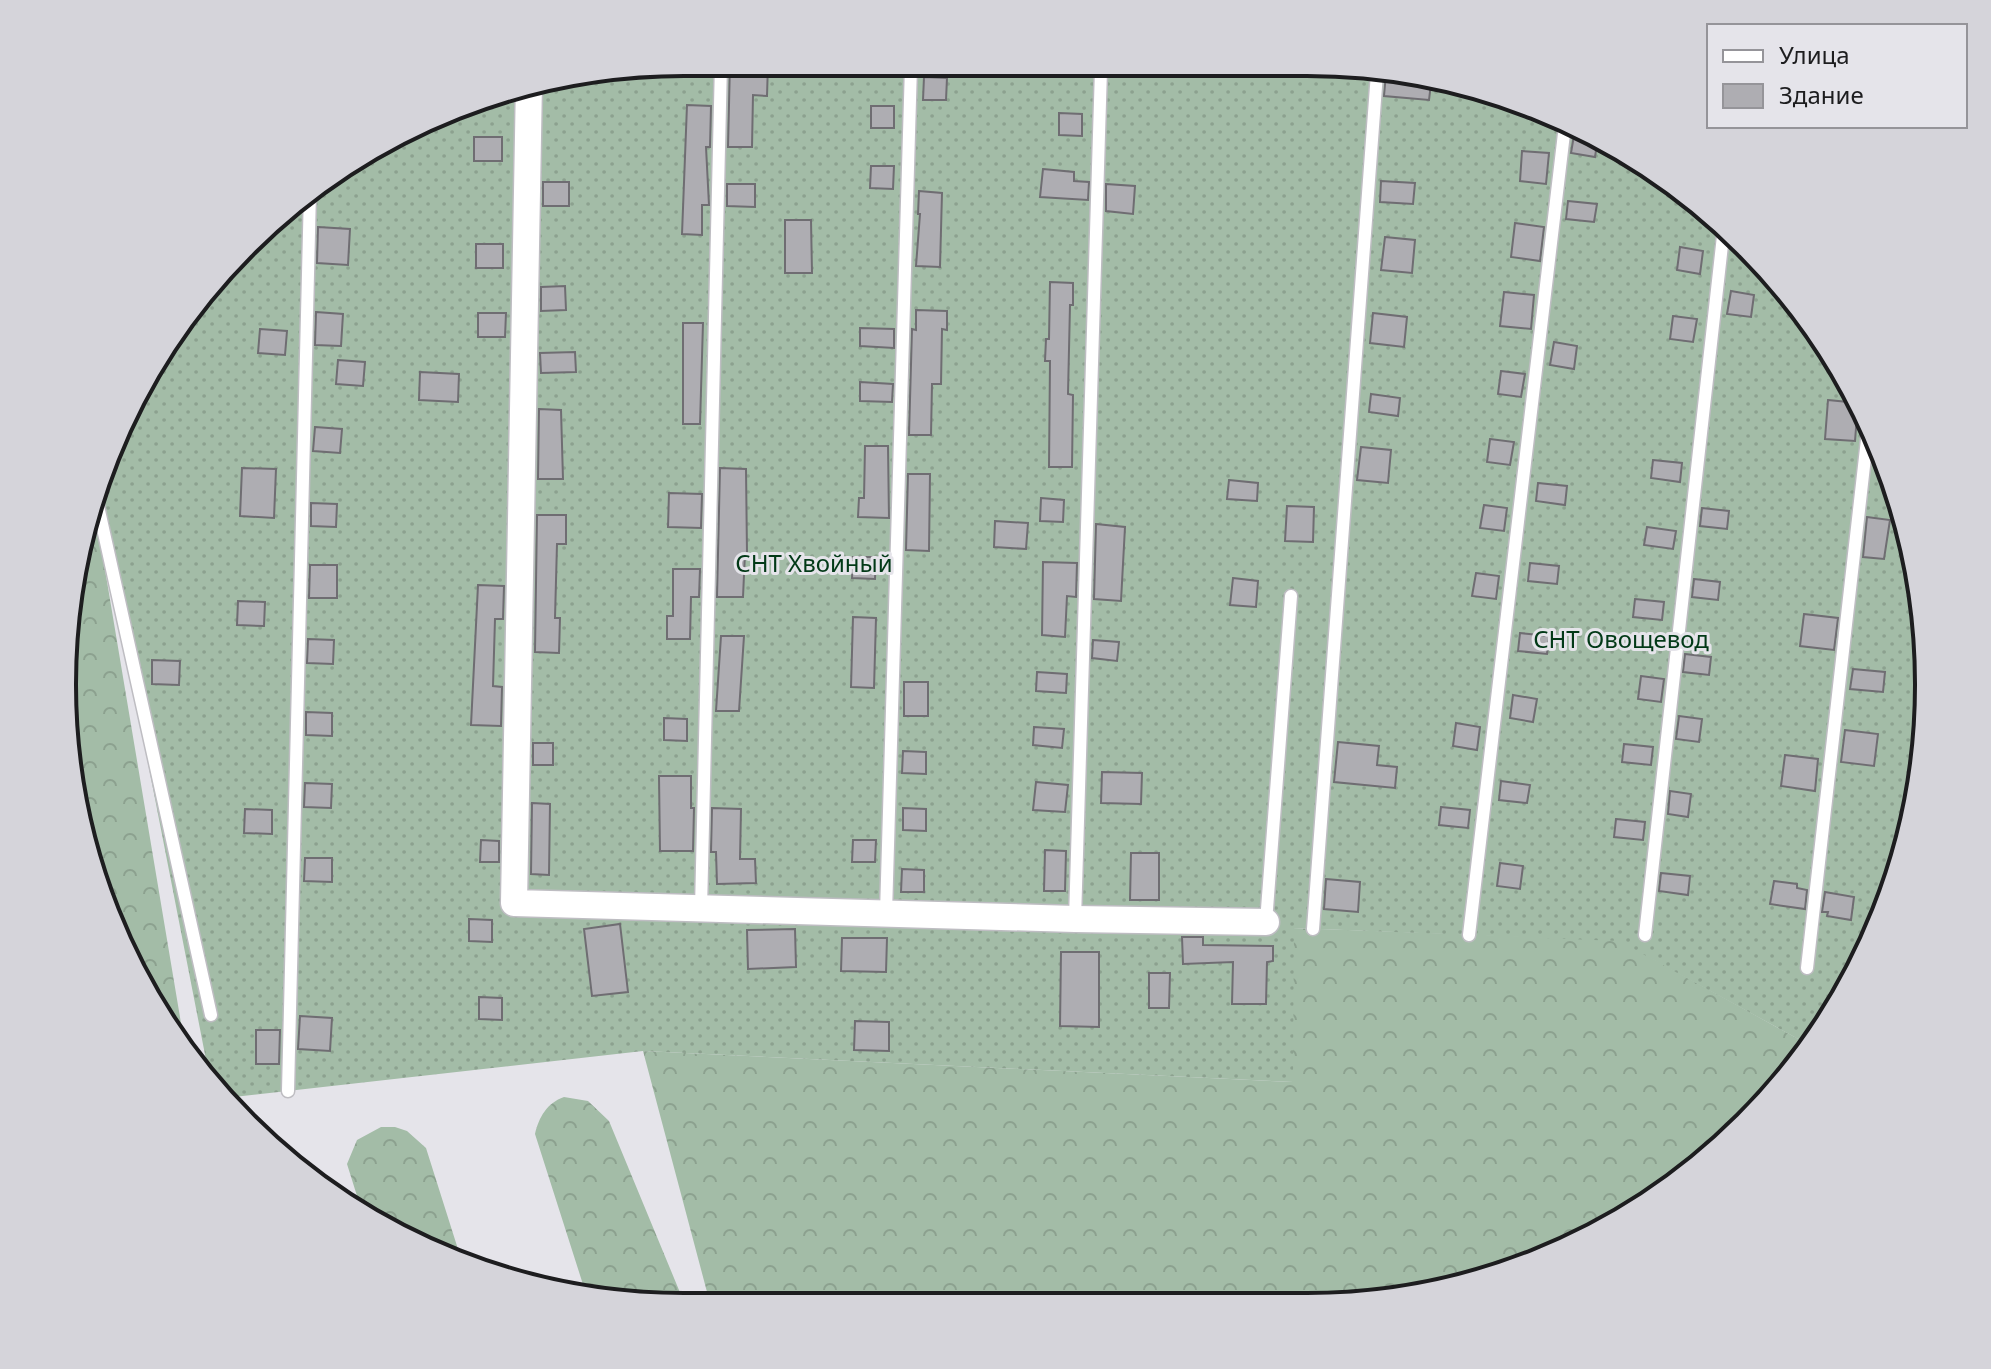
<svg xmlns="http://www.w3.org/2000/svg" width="1991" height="1369" font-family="'Noto Sans',sans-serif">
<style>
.forest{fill:url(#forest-crowns)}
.garden{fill:url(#garden-dots)}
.building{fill:#aeadb2;stroke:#6f6d72;stroke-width:2}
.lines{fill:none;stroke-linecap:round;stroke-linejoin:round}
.service-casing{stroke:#bebdc2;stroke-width:15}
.minor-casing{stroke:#bebdc2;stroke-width:29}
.service{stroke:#fff;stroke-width:12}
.minor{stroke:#fff;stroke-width:26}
.labels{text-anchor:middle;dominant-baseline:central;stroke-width:6;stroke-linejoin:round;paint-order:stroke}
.park-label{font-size:24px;fill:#023917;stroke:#e5e4ea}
.rim{fill:none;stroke:#1d1d1f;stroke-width:4}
</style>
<defs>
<pattern id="forest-crowns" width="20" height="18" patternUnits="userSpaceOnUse" patternTransform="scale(2)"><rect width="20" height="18" fill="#a3bca7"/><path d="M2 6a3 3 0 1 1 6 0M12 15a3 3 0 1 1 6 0" fill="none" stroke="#8ca18f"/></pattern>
<pattern id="garden-dots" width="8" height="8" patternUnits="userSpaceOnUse" patternTransform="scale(2)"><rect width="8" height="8" fill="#a3bca7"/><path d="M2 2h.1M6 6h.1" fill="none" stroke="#8ca18f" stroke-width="1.8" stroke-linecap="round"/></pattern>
</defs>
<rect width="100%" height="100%" fill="#e5e4ea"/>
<path class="forest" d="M94 504 184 1041 126 960 74 805 67 604Z
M1293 928 1619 940 1811 1046 1746 1125 1582 1243 1427 1295 711 1307 643 1051 1293 1082Z
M564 1097 588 1101 609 1121 686 1307 587 1297 535 1134C539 1117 547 1103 564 1097Z
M381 1127H395L407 1131 426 1148 463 1265 446 1259 363 1215 347 1164 357 1140Z"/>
<path class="garden" d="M685 62 1427 74 1617 145 1747 245 1824 339 1882 447 1917 564 1929 685 1917 806 1881 923 1824 1031 1811 1046 1619 941 1294 928 1293 1082 643 1051 225 1098 209 1075 96 497 110 446 216 274 339 167 523 83Z"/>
<path class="building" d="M730 63H768L767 96 753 95 752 147H728Z
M1386 73 1432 75 1429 100 1384 96Z
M924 77 947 78 946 100H923Z
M687 105 711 106 710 147H706L709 205H702V235L682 234Z
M871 106H894V128H871Z
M1059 113 1082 114V136L1059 135Z
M1575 129 1598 138 1595 157 1571 153Z
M474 137H502V161H474Z
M1522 151 1549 153 1546 184 1520 181Z
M871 166H894L893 189 870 188Z
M1043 169 1074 172V181L1089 182 1088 200 1040 197Z
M1381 181 1415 183 1413 204 1380 202Z
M543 182H569V206H543Z
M727 184H755V207L727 206Z
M1106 184 1135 186 1133 214 1106 211Z
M919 191 942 193 940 267 916 266 920 214H918Z
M1568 201 1597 204 1594 222 1566 219Z
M785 220H811L812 273H785Z
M1515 223 1544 227 1540 261 1511 257Z
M318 227 350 229 348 265 317 263Z
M1385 237 1415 240 1412 273 1381 270Z
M476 244H503V268H476Z
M1680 247 1703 251 1700 274 1677 270Z
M1050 282 1073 283V305H1070L1068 394 1073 395 1072 467H1049L1050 361H1045L1046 339H1049Z
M565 286 566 310 541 311V287Z
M1731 291 1754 295 1751 317 1727 314Z
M1504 292 1534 295 1531 329 1500 326Z
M916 310 947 311V330L942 329 941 384H932L931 435H909L912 329 916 330Z
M316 312 343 314 341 346 315 345Z
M478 313H506L505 337H478Z
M1373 313 1407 317 1404 347 1370 343Z
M1673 316 1697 319 1693 342 1670 339Z
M683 323H703L700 424H683Z
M860 328 894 329V348L860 346Z
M260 329 287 331 285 355 258 353Z
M1554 342 1577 346 1574 369 1550 365Z
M575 352 576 372 541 373 540 353Z
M338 360 365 362 363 386 336 384Z
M1501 371 1525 374 1521 397 1498 394Z
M420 372 459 374 458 402 419 400Z
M860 382 893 384 892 402 860 401Z
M1371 394 1400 398 1398 416 1369 412Z
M1828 400 1858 403 1855 441 1825 439Z
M539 409 561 410 563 479H538Z
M315 427 342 429 340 453 313 451Z
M1490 439 1514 442 1510 465 1487 462Z
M865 446H888L889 518 858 517 859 498H864Z
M1361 447 1391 450 1388 483 1357 480Z
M1653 460 1682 463 1680 482 1651 478Z
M242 468 276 469 274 518 240 516Z
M720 468 746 469 747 553H745L743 597H717Z
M908 474H930L929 551 906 550Z
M1229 480 1258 483 1257 501 1227 499Z
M1538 483 1567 486 1565 505 1536 501Z
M669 493 702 494 701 528 668 527Z
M1041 498 1064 500 1063 522 1040 521Z
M311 503 337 504 336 527 311 526Z
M1484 505 1507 508 1504 531 1480 528Z
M1287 506 1314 507 1313 542 1285 541Z
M1702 508 1729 511 1727 529 1700 526Z
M537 515H566V544H557L555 618H560L559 653 535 652Z
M1867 517 1890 520 1884 559 1863 557Z
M995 521 1028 523 1026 549 994 547Z
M1096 524 1125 527 1121 601 1094 599Z
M1647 527 1676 531 1673 549 1644 545Z
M853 557H876L875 579 852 578Z
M1043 562 1077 563 1076 597 1067 596 1065 637 1042 635Z
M1530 563 1559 566 1557 584 1528 581Z
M310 565H337V598H309Z
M673 569H700L699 597H691L690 639H667V616H673Z
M1476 573 1499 576 1496 599 1472 596Z
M1233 578 1258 581 1256 607 1230 605Z
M1694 579 1720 582 1718 600 1692 597Z
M478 585 504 586 503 619H495L493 686 502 687 501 726 471 725Z
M1635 599 1664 602 1662 620 1633 617Z
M238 601 265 602 264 626 237 625Z
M1804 614 1838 618 1834 650 1800 646Z
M853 617 876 618 874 688 851 687Z
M1520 633 1549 636 1547 654 1518 651Z
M721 636H744L739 711H716Z
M308 639 334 640 333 664 307 663Z
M1093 640 1119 642 1117 661 1092 658Z
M1685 654 1711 657 1709 675 1683 672Z
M152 660 180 661 179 685 152 684Z
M1853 669 1885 672 1883 692 1850 689Z
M1037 672 1067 674 1066 693 1036 691Z
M1641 676 1664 679 1661 702 1638 699Z
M904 682H928V716H904Z
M1513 695 1537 699 1533 722 1510 718Z
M306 712 332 713V736L306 735Z
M1679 716 1702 719 1699 742 1676 739Z
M664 718 687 719V741L664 740Z
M1456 723 1480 727 1477 750 1453 746Z
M1034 727 1064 729 1062 748 1033 745Z
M1845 730 1878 734 1874 766 1841 762Z
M1338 742 1379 746 1377 765 1397 767 1395 788 1334 782Z
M533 743H553V765H533Z
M1624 744 1653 747 1651 765 1622 762Z
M903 751 926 752V774L902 773Z
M1785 755 1818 759 1815 791 1781 786Z
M1102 772 1142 773 1141 804 1101 803Z
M659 776H691V808H694L693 851H660Z
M1501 781 1530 785 1527 803 1499 800Z
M1036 782 1068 785 1065 812 1033 810Z
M305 783 332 784 331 808 304 807Z
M1670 791 1691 794 1688 817 1668 814Z
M532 803 550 804 549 875 531 874Z
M1441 807 1470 810 1468 828 1439 825Z
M712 808 741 809 740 859H755L756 883 717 884 716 852H711Z
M903 808 926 809V831L903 830Z
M245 809 272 810V834L244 833Z
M1616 819 1645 822 1643 840 1614 837Z
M481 840 499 841V862H480Z
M853 840H876L875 862H852Z
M1045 850 1066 851 1065 891H1044Z
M1131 853H1159V900H1130Z
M305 858H332V882L304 881Z
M1500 863 1523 866 1520 889 1497 886Z
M902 869 924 870V892H901Z
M1661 873 1690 876 1688 895 1659 891Z
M1326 879 1360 882 1358 912 1324 909Z
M1774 881 1797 884V888L1807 890 1805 909 1770 904Z
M1825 892 1854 897 1851 920 1827 916 1828 912H1822Z
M469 919 492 920V942L469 941Z
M620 924 628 992 592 996 584 929Z
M795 929 796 967 748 969 747 930Z
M1182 937H1203V945L1273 946V961L1267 962 1266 1004H1232L1233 962 1183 964Z
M842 938H887L886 972 841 971Z
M1061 952H1099V1027L1060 1026Z
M1149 973H1170L1169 1008H1149Z
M479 997 502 998V1020L479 1019Z
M300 1016 332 1018 330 1051 298 1049Z
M855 1021 889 1022V1051L854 1050Z
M256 1030H280L279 1064H256Z"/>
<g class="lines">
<defs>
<path id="service" d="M96 497 211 1015
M701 909 721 63
M886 913 911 66
M1075 919 1101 69
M1266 922 1291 596
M1313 929 1377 73
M1469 935 1565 125
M1645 935 1724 227
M1807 968 1869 422
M288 1091 310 192"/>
<path id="minor" d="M529 82 514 903 1075 919 1266 922"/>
</defs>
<use href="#service" class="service-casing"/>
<use href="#minor" class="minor-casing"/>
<use href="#service" class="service"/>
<use href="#minor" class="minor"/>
</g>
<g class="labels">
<g class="park-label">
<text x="814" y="562">СНТ Хвойный</text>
<text x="1621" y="638">СНТ Овощевод</text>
</g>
</g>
<path d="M0 0H1991V1369H0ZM684 76H1307A608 608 0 0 1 1915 684V685A608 608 0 0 1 1307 1293H684A608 608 0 0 1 76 685V684A608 608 0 0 1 684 76Z" fill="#d5d4da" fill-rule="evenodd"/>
<path class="rim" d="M684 76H1307A608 608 0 0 1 1915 684V685A608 608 0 0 1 1307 1293H684A608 608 0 0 1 76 685V684A608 608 0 0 1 684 76Z"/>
<rect x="1707" y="24" width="260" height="104" fill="#e5e4ea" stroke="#959499" stroke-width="2"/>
<rect x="1723" y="50" width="40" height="12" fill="#ffffff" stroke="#959499" stroke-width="2"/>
<text x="1779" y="64" font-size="24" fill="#1d1d1f">Улица</text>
<rect x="1723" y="84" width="40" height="24" fill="#aeadb2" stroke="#959499" stroke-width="2"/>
<text x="1779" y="104" font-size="24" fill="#1d1d1f">Здание</text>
</svg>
